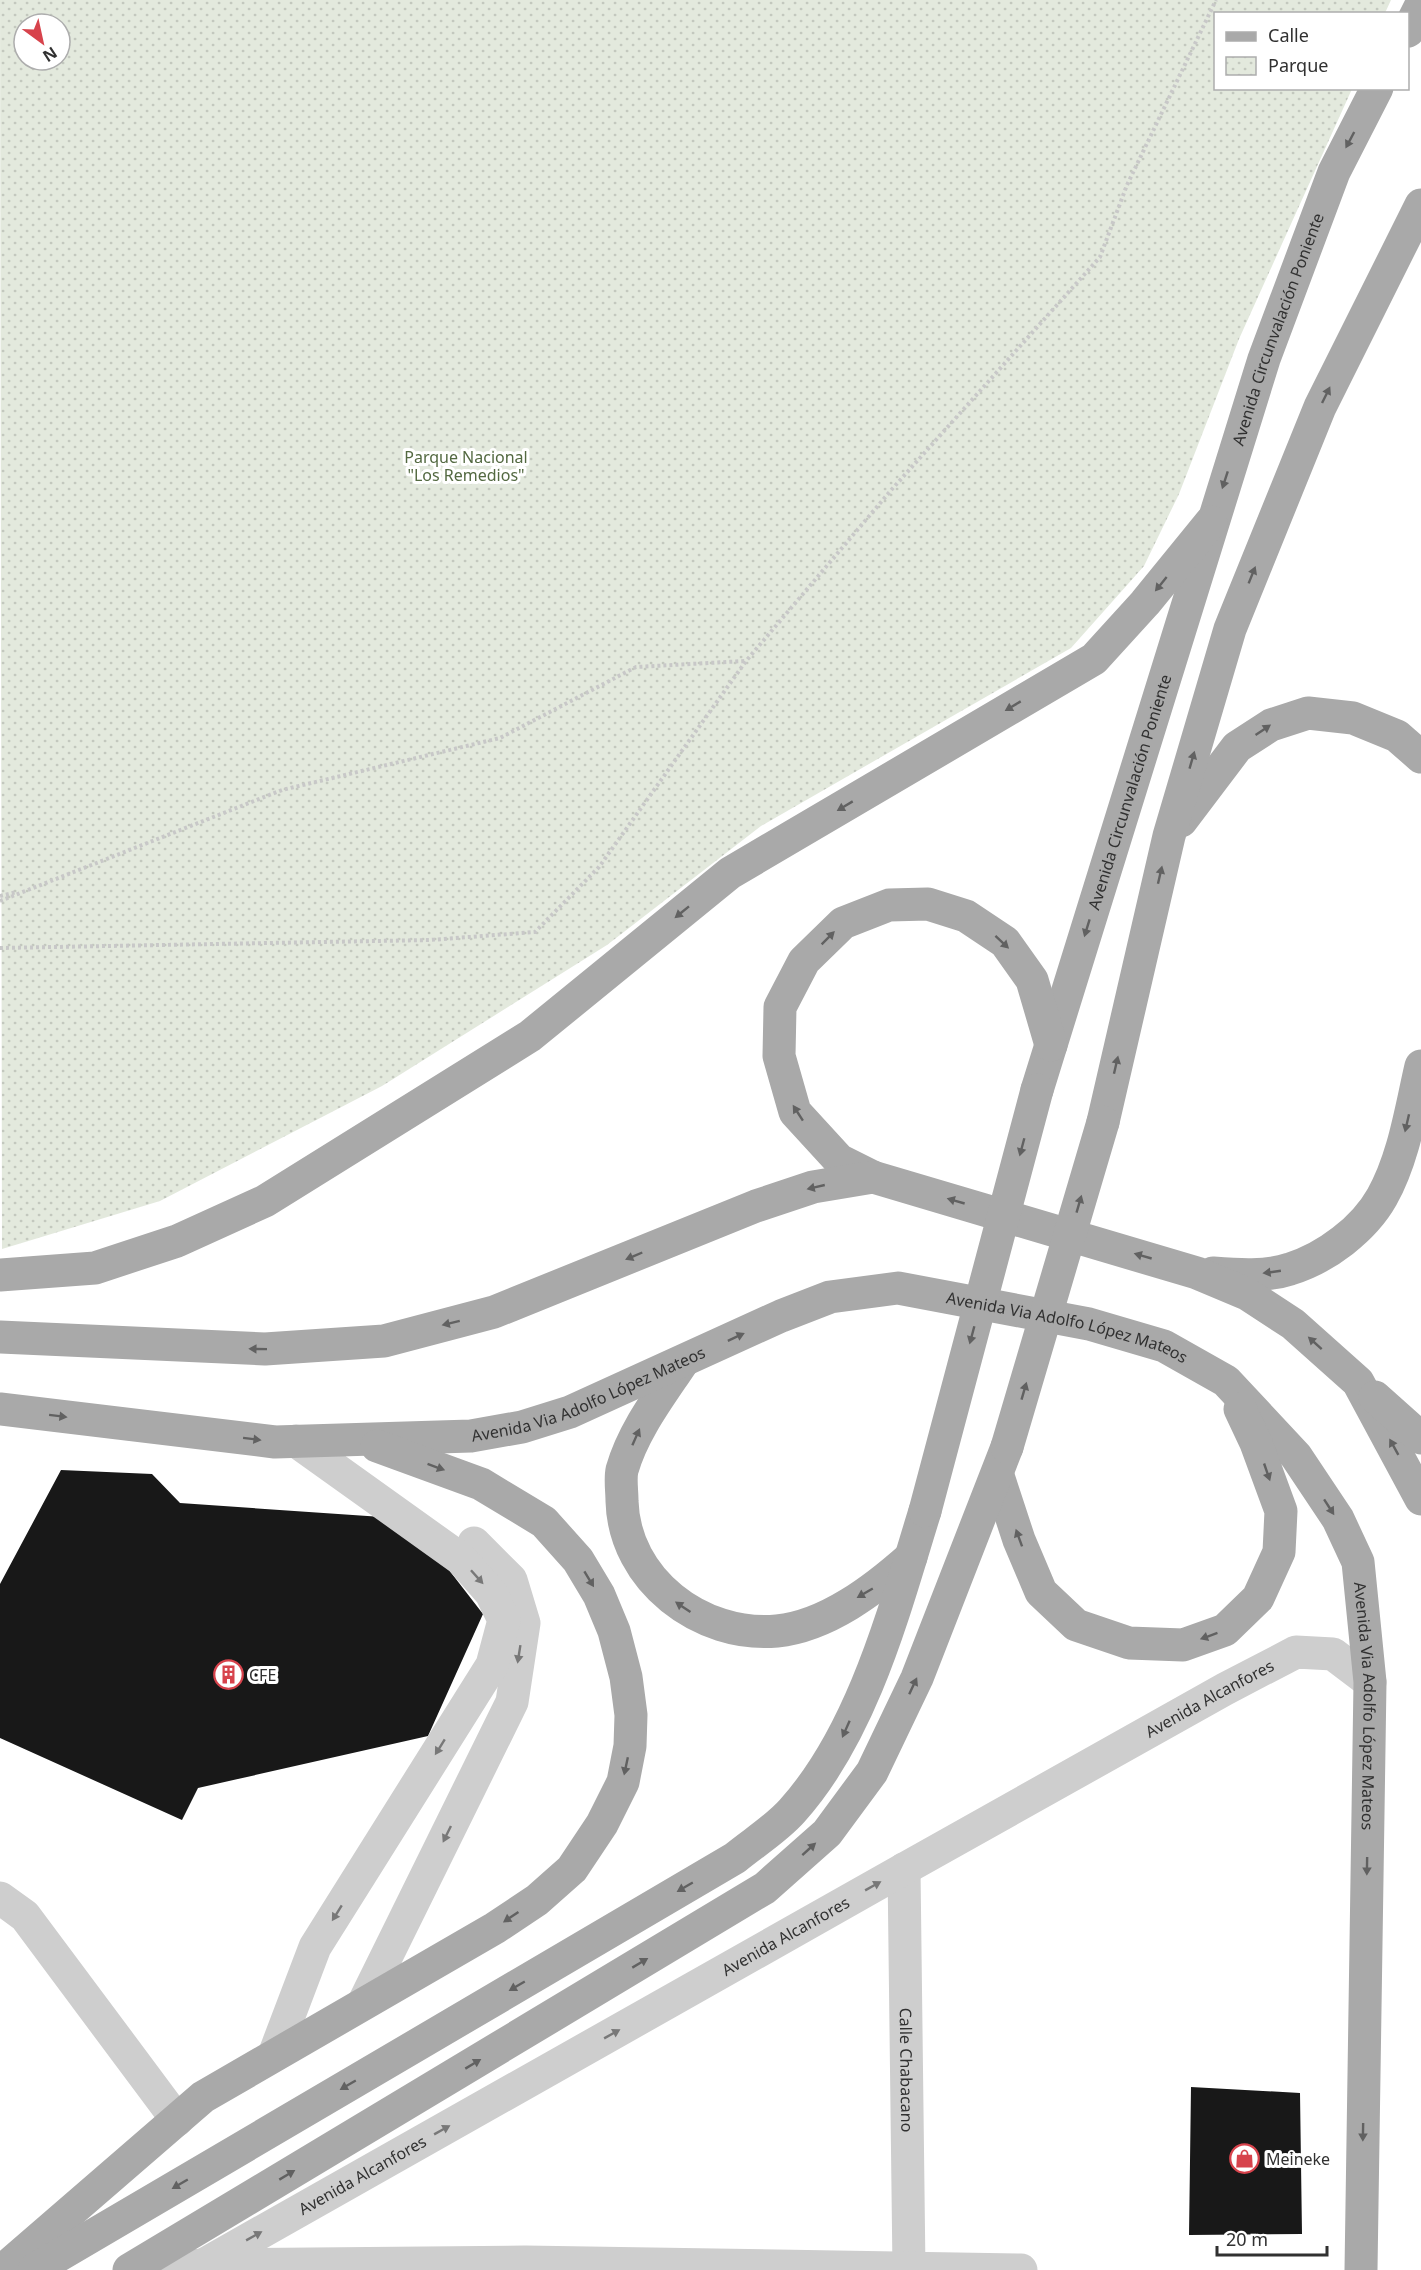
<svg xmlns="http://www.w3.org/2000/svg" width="1421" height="2270" font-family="'Noto Sans',sans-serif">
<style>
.park{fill:url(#park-dots);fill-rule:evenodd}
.building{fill:#181818}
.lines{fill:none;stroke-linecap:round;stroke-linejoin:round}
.path{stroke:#c8c8c8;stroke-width:4;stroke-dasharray:3 3;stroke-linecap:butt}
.minor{stroke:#cecece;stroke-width:33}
.major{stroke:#a9a9a9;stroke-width:33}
.major-bridge{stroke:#a9a9a9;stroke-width:33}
.oneway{fill:#616161}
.oneway2{fill:#787878}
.labels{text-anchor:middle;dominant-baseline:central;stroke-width:6;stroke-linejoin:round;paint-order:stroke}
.street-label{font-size:16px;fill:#313131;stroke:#fff}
.park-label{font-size:16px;fill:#536941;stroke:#fff}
.poi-label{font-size:16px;fill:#313131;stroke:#fff;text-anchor:start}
</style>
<defs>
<pattern id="park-dots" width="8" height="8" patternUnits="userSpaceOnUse" patternTransform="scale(1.5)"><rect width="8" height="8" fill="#e3e9dd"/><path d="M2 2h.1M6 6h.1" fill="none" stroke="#c3c8be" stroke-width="1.8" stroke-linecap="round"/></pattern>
</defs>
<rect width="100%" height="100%" fill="#fff"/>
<path class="park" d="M0 0H1391L1385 13 1216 14V88L1352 89 1239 339 1179 494 1144 566 1071 648 761 826 607 945 382 1086 160 1201 2 1249ZM24 24H60V60H24Z"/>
<path class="building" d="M61 1470 152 1474 180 1503 382 1517 442 1561 483 1614 428 1736 198 1788 182 1820 0 1738V1584Z
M1191 2087 1300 2093 1302 2234 1189 2235Z"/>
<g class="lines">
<path class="path" d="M0 896 17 892
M0 901 282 790 500 738 636 667 745 661
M0 948 430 940 535 932 599 867 746 661 893 488 1100 257 1127 185 1216 0"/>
<g class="minor">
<path id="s1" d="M904 1869 909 2270"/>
<path d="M0 1898 25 1916 177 2120"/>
<path d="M364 2002 512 1702 524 1623 511 1580 474 1543"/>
<path d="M274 2055 315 1947 492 1665 504 1620 491 1593 461 1559 296 1441"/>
<path id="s2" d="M203 2265 904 1869 1225 1689 1296 1652 1333 1654 1370 1682"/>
<path d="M149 2270 203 2265 525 2262 1021 2270"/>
</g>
<g class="major">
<path d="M1408 31 1421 5"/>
<path d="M1181 821 1237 747 1271 725 1308 713 1353 718 1397 736 1421 757"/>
<path id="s3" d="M1037 1090 1264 359 1334 172 1377 88"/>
<path d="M1103 1122 1169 836 1230 629 1320 407 1421 205"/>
<path d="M873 1177 839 1160 795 1112 779 1056 780 1007 804 961 843 923 889 905 928 904 966 916 1005 942 1032 980 1051 1045"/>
<path d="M1213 1273C1238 1275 1266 1277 1290 1269 1326 1258 1364 1229 1382 1197 1404 1158 1411 1109 1421 1066"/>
<path d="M0 1275 95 1268 177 1241 265 1201 530 1036 730 873 1094 659 1145 603 1211 522"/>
<path d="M0 1337 265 1349 384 1341 494 1312 756 1206 813 1187 873 1177 1197 1273 1247 1294 1293 1324 1358 1382 1421 1499"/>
<path d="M682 1363C660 1396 633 1431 622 1470 620 1479 622 1491 622 1501 624 1580 701 1638 777 1631 827 1626 875 1589 911 1557"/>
<path d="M1375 1397 1421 1438"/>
<path id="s4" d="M0 1409 275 1442 471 1436 522 1427 570 1412 781 1316 830 1297 898 1288 1089 1324 1164 1346 1226 1381 1296 1456 1338 1519 1358 1562 1370 1682 1361 2270"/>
<path d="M998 1476 1019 1540 1041 1592 1076 1625 1129 1643 1183 1645 1225 1630 1258 1598 1279 1552 1281 1511 1256 1443 1240 1409"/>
<path d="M3 2270 203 2097 495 1928 537 1900 572 1869 602 1824 623 1782 630 1746 631 1715 626 1677 614 1631 599 1595 578 1560 544 1522 481 1484 377 1446"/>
<path d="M34 2270 735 1858C753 1843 776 1829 792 1811 863 1732 894 1611 925 1511"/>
<path d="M129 2270 765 1888 827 1833 872 1772 917 1678 1007 1447"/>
</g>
<path class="major-bridge" d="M1007 1447 1103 1122
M925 1511 1037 1090"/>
</g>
<defs><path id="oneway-solid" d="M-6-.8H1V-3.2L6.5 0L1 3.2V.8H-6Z" transform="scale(1.5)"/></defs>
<g class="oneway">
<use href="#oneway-solid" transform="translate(1350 140) rotate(118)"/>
<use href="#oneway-solid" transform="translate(1326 395) rotate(-64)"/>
<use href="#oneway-solid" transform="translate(1225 480) rotate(108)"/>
<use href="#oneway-solid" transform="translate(1252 575) rotate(-68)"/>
<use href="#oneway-solid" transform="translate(1161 584) rotate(129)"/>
<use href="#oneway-solid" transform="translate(1013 706) rotate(149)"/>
<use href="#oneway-solid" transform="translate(1263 730) rotate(-34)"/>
<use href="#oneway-solid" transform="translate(1192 760) rotate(-74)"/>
<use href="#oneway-solid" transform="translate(845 806) rotate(149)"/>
<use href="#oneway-solid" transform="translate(1160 875) rotate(-77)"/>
<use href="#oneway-solid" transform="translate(682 912) rotate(141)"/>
<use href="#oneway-solid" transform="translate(1087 928) rotate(107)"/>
<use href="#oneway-solid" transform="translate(828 938) rotate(-45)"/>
<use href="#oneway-solid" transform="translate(1002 942) rotate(43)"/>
<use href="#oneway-solid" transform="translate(1116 1065) rotate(-77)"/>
<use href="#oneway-solid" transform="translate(798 1113) rotate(-123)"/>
<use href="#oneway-solid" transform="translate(1407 1123) rotate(103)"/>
<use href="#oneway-solid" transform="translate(1022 1147) rotate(105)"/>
<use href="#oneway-solid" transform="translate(816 1187) rotate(167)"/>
<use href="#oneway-solid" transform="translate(956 1201) rotate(-164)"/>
<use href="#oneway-solid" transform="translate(1079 1204) rotate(-74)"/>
<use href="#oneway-solid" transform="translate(634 1256) rotate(157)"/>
<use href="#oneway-solid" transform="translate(1143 1256) rotate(-164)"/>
<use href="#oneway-solid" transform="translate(1272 1272) rotate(172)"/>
<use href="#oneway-solid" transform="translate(451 1323) rotate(166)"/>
<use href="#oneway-solid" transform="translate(972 1335) rotate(105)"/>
<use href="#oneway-solid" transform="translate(736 1337) rotate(-25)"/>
<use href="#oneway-solid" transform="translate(1315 1343) rotate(-138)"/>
<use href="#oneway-solid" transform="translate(258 1349) rotate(-179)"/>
<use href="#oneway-solid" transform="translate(1024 1391) rotate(-74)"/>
<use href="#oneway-solid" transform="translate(58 1416) rotate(7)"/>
<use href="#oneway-solid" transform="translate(636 1437) rotate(-66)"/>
<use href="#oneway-solid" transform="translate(252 1439) rotate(7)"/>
<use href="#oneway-solid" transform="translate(1394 1447) rotate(-119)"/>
<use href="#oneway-solid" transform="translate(436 1467) rotate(20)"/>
<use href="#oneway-solid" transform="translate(1267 1472) rotate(71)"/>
<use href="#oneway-solid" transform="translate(1329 1507) rotate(57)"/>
<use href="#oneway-solid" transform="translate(1019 1538) rotate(-110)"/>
<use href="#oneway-solid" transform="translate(589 1579) rotate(59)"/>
<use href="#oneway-solid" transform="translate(865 1593) rotate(150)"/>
<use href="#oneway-solid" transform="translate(683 1607) rotate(-146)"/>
<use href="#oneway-solid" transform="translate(1209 1636) rotate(160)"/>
<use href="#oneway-solid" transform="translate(913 1686) rotate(-65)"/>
<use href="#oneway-solid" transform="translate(846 1729) rotate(114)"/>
<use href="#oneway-solid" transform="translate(626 1766) rotate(102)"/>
<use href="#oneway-solid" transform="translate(809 1849) rotate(-42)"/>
<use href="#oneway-solid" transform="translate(1367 1866) rotate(91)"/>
<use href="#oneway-solid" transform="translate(685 1887) rotate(150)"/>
<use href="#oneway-solid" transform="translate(511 1917) rotate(146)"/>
<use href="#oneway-solid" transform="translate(640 1963) rotate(-31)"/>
<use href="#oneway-solid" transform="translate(517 1986) rotate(150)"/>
<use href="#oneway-solid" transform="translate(473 2064) rotate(-31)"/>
<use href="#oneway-solid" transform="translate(348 2085) rotate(150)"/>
<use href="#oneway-solid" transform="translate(1363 2132) rotate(91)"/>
<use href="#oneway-solid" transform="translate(287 2175) rotate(-31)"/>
<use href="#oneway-solid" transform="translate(180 2184) rotate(150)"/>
</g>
<g class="oneway2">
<use href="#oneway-solid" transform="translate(477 1577) rotate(48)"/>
<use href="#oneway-solid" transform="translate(519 1654) rotate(99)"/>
<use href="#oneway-solid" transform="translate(440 1747) rotate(122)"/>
<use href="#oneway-solid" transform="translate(447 1834) rotate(116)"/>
<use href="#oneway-solid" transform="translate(873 1886) rotate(-29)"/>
<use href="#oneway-solid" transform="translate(337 1913) rotate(122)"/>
<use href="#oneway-solid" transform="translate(612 2034) rotate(-29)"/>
<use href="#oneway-solid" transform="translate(442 2130) rotate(-29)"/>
<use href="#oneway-solid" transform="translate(254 2236) rotate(-29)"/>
</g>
<defs>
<symbol id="building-ring" viewBox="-11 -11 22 22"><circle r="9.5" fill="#fff" stroke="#d7434c" stroke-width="1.5"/><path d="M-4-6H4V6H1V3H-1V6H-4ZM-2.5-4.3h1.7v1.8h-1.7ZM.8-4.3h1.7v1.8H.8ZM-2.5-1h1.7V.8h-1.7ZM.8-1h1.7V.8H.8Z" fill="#d7434c"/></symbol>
<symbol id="shop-ring" viewBox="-11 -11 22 22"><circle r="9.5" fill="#fff" stroke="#d7434c" stroke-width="1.5"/><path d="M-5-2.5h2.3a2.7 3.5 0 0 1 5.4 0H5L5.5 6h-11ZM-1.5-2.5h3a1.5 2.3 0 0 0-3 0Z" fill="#d7434c"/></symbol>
</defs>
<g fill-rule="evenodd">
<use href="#building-ring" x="212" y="1658" width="33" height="33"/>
<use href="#shop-ring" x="1228" y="2142" width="33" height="33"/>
</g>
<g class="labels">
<g class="street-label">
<text stroke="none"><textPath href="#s3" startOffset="798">Avenida Circunvalación Poniente</textPath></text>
<text stroke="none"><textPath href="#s3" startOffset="312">Avenida Circunvalación Poniente</textPath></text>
<text stroke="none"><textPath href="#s4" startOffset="1102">Avenida Via Adolfo López Mateos</textPath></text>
<text stroke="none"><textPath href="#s4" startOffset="598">Avenida Via Adolfo López Mateos</textPath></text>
<text stroke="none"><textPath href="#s2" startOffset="1155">Avenida Alcanfores</textPath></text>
<text stroke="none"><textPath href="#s4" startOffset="1642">Avenida Via Adolfo López Mateos</textPath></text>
<text stroke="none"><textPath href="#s2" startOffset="669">Avenida Alcanfores</textPath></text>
<text stroke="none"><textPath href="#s1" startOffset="201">Calle Chabacano</textPath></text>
<text stroke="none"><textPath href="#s2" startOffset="183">Avenida Alcanfores</textPath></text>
</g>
<g class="park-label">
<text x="466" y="457">Parque Nacional<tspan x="466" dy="18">"Los Remedios"</tspan></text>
</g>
<g class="poi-label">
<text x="249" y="1675">CFE</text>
<text x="1266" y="2159">Meineke</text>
</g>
</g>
<rect x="1214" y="12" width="195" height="78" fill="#ffffff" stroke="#adadad" stroke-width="1.5"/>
<rect x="1226" y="32" width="30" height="9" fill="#a9a9a9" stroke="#adadad" stroke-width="1.5"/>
<text x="1268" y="42" font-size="18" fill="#313131">Calle</text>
<rect x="1226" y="57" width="30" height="18" fill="url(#park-dots)" stroke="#adadad" stroke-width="1.5"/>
<text x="1268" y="72" font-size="18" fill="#313131">Parque</text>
<g transform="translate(42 42) rotate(147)"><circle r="28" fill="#ffffff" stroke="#adadad" stroke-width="1.5"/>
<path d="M0-4.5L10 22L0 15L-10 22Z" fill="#d7434c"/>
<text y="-9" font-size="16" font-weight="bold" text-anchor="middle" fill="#313131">N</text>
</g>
<path d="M1217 2246v9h110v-9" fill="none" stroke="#313131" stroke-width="3"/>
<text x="1226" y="2246" font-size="18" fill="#313131" stroke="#ffffff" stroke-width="4.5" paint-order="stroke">20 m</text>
</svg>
